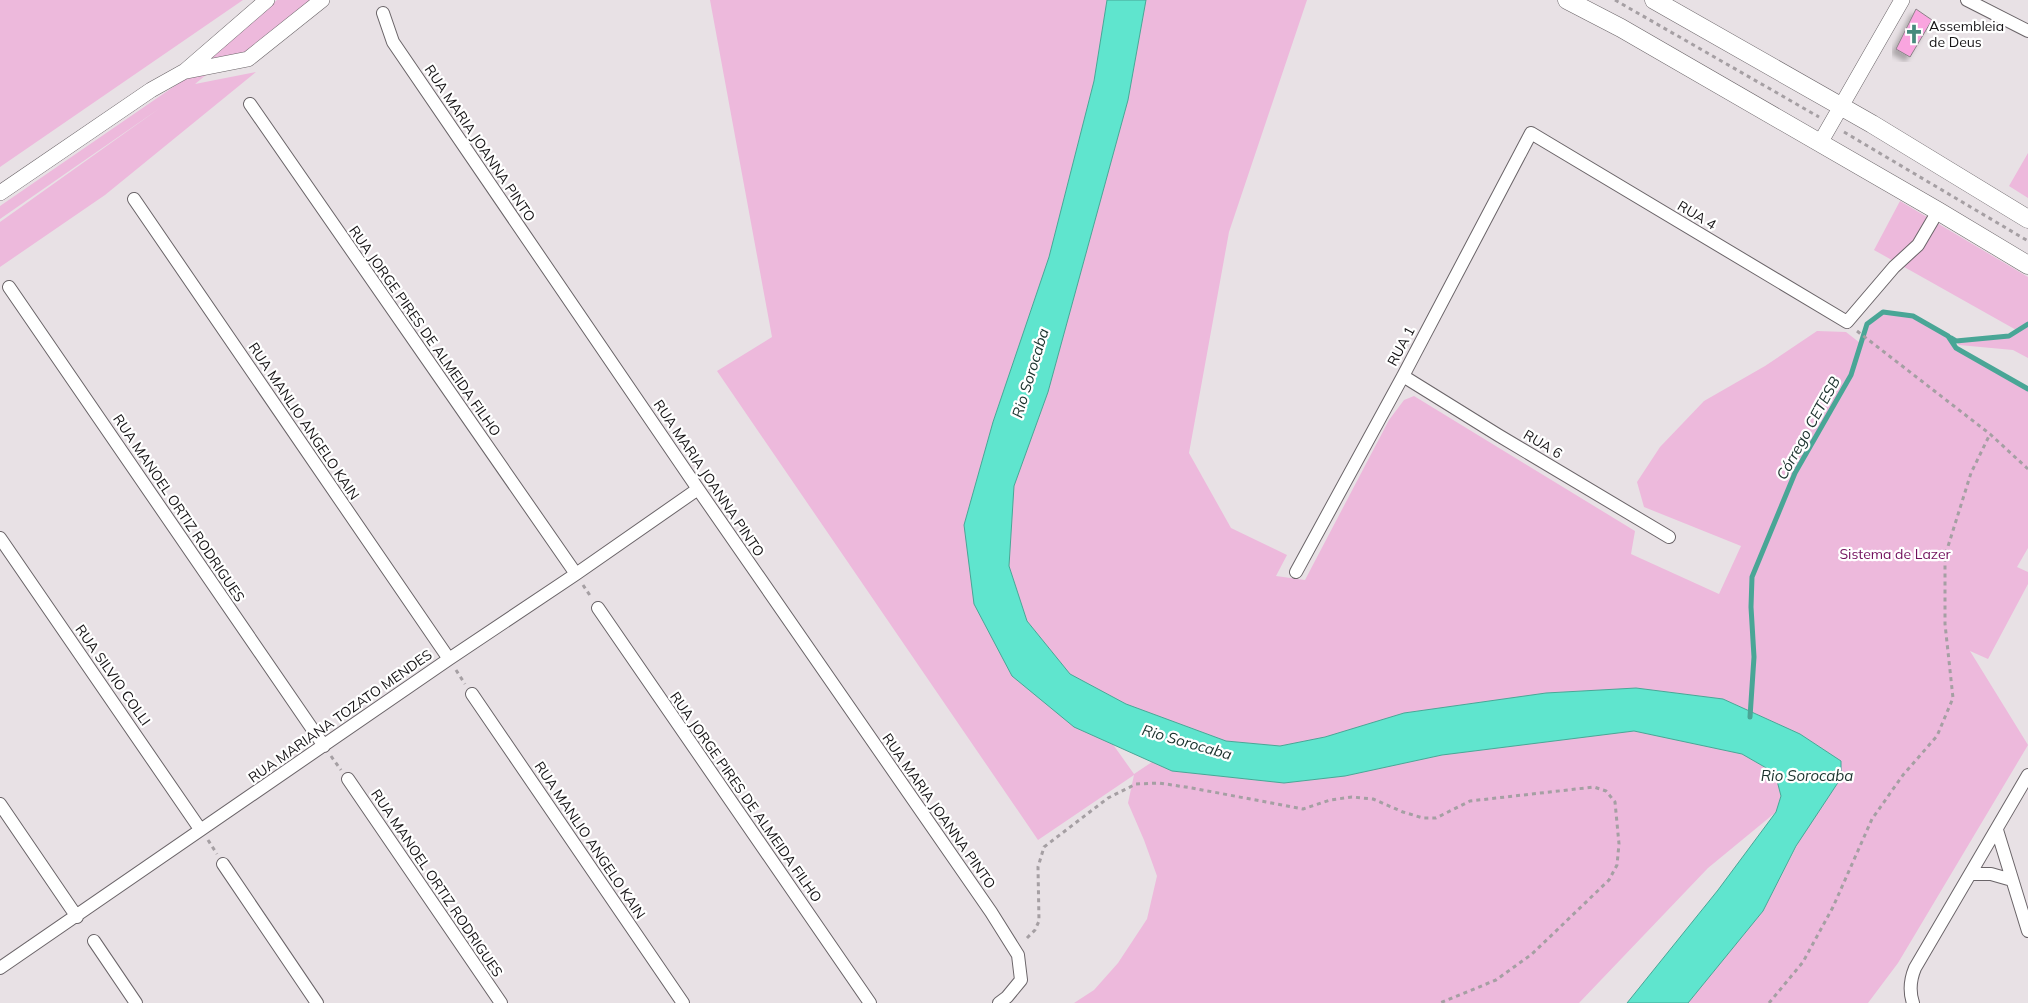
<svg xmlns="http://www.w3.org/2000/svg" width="2028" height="1003" font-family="Mulish,sans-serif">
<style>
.green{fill:#edb9dc}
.water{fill:#5fe5ce;stroke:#49a696}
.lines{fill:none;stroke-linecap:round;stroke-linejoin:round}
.stream{stroke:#49a696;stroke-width:5}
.building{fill:#f9a5df;stroke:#898286;filter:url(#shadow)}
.minor-casing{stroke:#6a6468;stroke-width:14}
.tertiary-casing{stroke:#6a6468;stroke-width:16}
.secondary-casing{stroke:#6a6468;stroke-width:19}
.path{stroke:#a59fa3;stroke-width:3;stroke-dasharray:4 4;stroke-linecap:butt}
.minor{stroke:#fff;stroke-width:12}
.tertiary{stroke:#fff;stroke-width:15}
.secondary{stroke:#fff;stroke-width:18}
.labels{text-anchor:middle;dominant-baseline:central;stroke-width:4.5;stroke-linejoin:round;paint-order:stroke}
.poi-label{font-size:14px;fill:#151315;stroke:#fff;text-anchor:start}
.street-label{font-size:14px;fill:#151315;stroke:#fff}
.park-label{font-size:14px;fill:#710f5c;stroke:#fff}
.water-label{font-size:15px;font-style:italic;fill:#1b322d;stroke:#fff}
</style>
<defs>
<filter id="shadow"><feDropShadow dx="-4.5" dy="4.5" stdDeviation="2.5" flood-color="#0004"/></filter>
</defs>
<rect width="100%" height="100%" fill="#e8e1e5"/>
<path class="green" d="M0 0H243L0 167Z
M277 0H311L243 54 228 57 195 84 256 72 105 195 0 267V222L160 108 0 219V206L179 83Z
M710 0H1107L1094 81 1049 257 993 422 964 525 1074 727 1112 743 1134 774 1152 762 1172 771 1284 783 1345 776 1442 755 1634 731 1742 754 1775 773 1781 796 1776 812 1708 868 1579 1003H1074L1094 990 1118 963 1147 919 1157 876 1144 840 1128 803 1134 775 1038 840 717 371 772 337Z
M1146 0H1307L1229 232 1189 453 1231 528 1287 555 1276 576 1305 580 1389 420 1404 400 1414 396 1635 531 1631 554 1719 594 1741 546 1644 507 1637 482 1660 447 1704 401 1765 366 1817 331 1846 332 1860 343 1867 324 1883 312 1913 316 1948 336 1956 348 2028 389V548L2017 567 2028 572V584L1988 659 1970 651 2028 745 1898 963 1868 1003H1688L1763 911 1841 761 1800 734 1723 699 1636 688 1546 693 1404 713 1325 737 1280 746 1226 741 1126 704 1070 674 1027 621 1009 566 1014 486 1048 392 1128 100Z
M2028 153V198L2009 186Z
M1900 201 2028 277V358L2013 350 1959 345 1956 341 2009 336 2018 331 1874 250Z"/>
<path class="water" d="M1107 0H1146L1128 100 1048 392 1014 486 1009 566 1027 621 1070 674 1126 704 1226 741 1280 746 1325 737 1404 713 1546 693 1636 688 1723 699 1800 734 1841 761V778L1796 846 1763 911 1688 1003H1627L1718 890 1776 812 1781 796 1775 773 1742 754 1634 731 1442 755 1345 776 1284 783 1172 771 1074 727 1012 676 974 604 964 525 993 422 1049 257 1094 81Z"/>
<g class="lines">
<path class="stream" d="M1951 338 1956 341 2009 336 2028 324
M1750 717 1754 657 1751 607 1752 577 1795 473 1851 375 1867 324 1883 312 1913 316 1948 336 1956 348 2028 389"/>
</g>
<path class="building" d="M1916 9 1932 20 1910 57 1896 49Z"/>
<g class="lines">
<defs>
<path id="minor" d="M1967 0 2028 31
M383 13 393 42 698 489 991 912 1018 955 1021 980 1007 997 999 1003
M250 104 576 574
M134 199 449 659
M9 287 324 746
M1403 376 1498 435 1669 537
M0 538 200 829
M1296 572 1403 376 1531 133 1847 322 1894 267 1918 245 1938 211
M598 608 870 1003
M472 694 683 1003
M348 779 501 1003
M0 804 77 917
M1997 830 2028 931
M223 864 317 1003
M1972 874H1991L2012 880
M94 941 136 1003
M0 968 449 659 576 574 698 489
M1913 1003C1909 991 1910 980 1915 968L2028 775"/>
<path id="tertiary" d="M187 71 248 59 322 0
M1820 143 1902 0
M0 193 151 90 185 71 267 0"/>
<path id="secondary" d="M1567 0 1621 28 1938 211 2028 265
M1654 0 1872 124 2028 219"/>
</defs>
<use href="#minor" class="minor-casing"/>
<use href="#tertiary" class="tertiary-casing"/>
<use href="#secondary" class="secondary-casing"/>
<path class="path" d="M1615 0 1819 117
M1844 132 2028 241
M1857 331 1990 434 2028 469
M583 585 591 597
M456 670 465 684
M331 756 341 770
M208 840 217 854
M1027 938 1035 930 1039 921 1038 867 1044 847 1108 798 1136 784 1159 783 1192 788 1303 809 1330 800 1352 797 1373 799 1403 812 1423 818H1436L1470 801 1594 787 1606 791 1615 802 1619 844 1617 865 1609 880 1532 954 1496 980 1440 1003
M1769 1003 1803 962 1833 907 1872 819 1903 775 1937 736 1953 698 1945 624V556L1971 473 1990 434"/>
<use href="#minor" class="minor"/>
<use href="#tertiary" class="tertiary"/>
<use href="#secondary" class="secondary"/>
</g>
<defs>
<symbol id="church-bare" viewBox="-9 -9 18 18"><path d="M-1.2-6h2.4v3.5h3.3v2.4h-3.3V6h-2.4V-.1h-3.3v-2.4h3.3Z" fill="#478a7d" stroke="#fff" stroke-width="2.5" paint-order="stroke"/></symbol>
</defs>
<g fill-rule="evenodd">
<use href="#church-bare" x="1900" y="20" width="28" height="28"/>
</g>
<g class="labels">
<g class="poi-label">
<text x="1929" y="26">Assembleia<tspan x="1929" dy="16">de Deus</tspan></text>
</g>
<g class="street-label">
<text transform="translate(480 143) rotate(56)">RUA MARIA JOANNA PINTO</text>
<text transform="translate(1697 215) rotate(31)">RUA 4</text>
<text transform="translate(425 331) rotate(55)">RUA JORGE PIRES DE ALMEIDA FILHO</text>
<text transform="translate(1401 346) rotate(-62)">RUA 1</text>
<text transform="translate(304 421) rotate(56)">RUA MANLIO ANGELO KAIN</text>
<text transform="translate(1543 444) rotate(31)">RUA 6</text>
<text transform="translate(709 478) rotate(56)">RUA MARIA JOANNA PINTO</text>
<text transform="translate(179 508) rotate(56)">RUA MANOEL ORTIZ RODRIGUES</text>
<text transform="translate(113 675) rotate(55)">RUA SILVIO COLLI</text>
<text transform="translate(340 716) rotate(-35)">RUA MARIANA TOZATO MENDES</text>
<text transform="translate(746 797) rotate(55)">RUA JORGE PIRES DE ALMEIDA FILHO</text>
<text transform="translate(939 811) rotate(55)">RUA MARIA JOANNA PINTO</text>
<text transform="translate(590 840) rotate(56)">RUA MANLIO ANGELO KAIN</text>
<text transform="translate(437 883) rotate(56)">RUA MANOEL ORTIZ RODRIGUES</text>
</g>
<g class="park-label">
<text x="1895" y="554">Sistema de Lazer</text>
</g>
<g class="water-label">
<text transform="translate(1030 373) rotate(-73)">Rio Sorocaba</text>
<text transform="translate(1808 428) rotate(-61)">Córrego CETESB</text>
<text transform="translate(1187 742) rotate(16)">Rio Sorocaba</text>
<text x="1807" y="775">Rio Sorocaba</text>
</g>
</g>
</svg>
